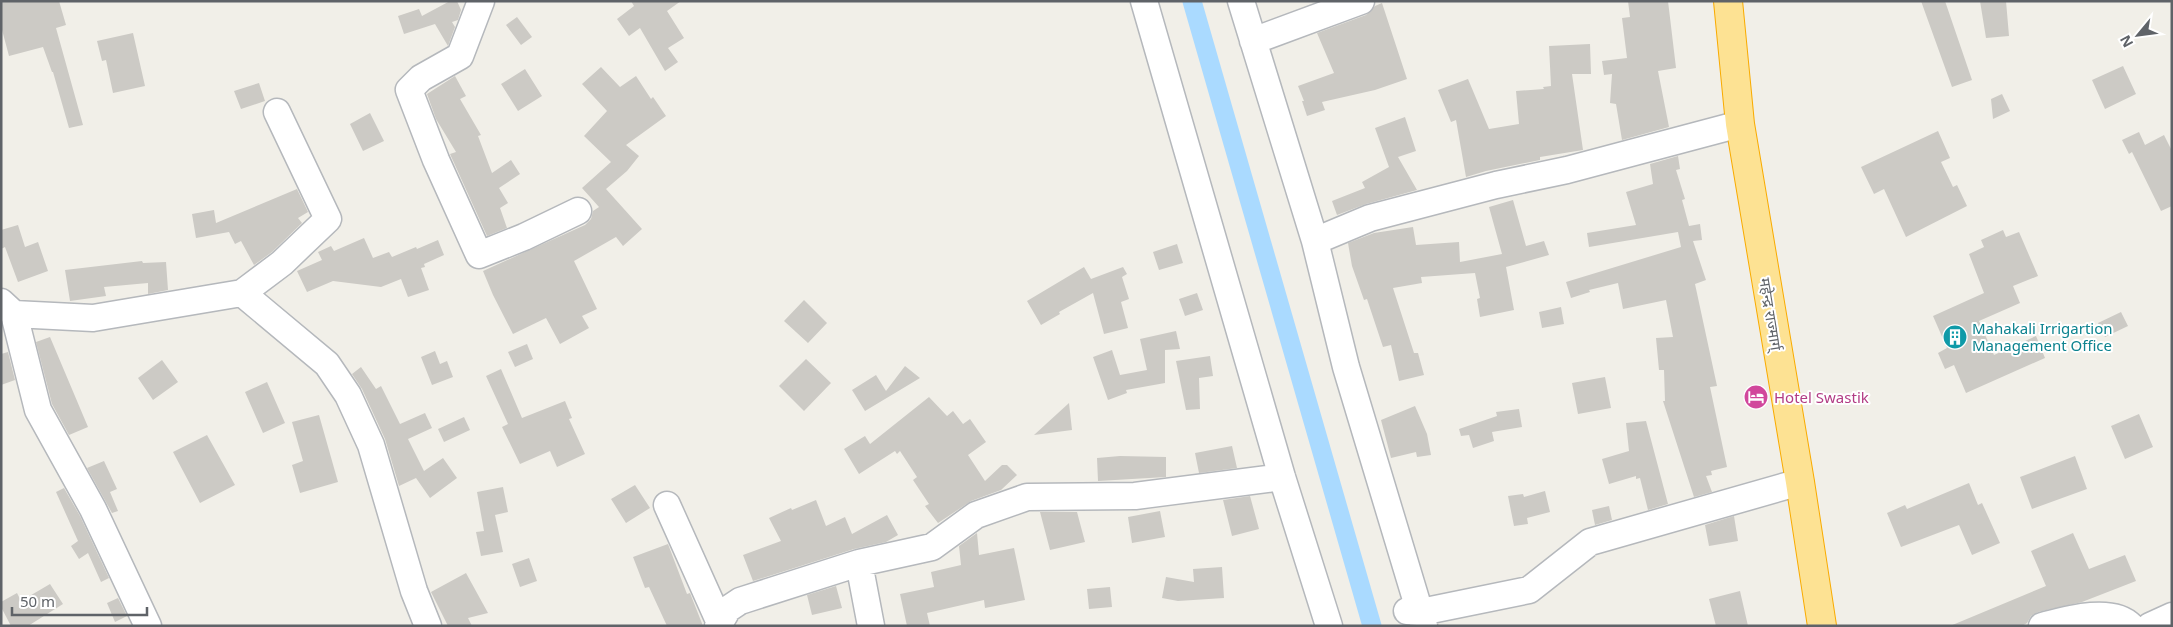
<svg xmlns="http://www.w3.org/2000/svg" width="2173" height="627" font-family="'Noto Sans','Noto Sans Devanagari',sans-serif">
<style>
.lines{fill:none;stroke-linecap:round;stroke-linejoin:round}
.canal{stroke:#aadaff;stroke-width:19}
.building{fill:#cccac5}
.minor-casing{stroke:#b5b8bc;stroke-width:29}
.highway-casing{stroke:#f9ab00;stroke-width:30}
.minor{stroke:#fff;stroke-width:26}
.highway{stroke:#fde293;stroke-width:28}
.labels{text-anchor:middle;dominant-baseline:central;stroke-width:4;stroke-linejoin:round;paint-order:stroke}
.street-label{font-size:15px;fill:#5f6368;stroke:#fff}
.culture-label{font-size:15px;fill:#0d838f;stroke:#fff;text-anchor:start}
.hotel-label{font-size:15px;fill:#b23c85;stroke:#fff;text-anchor:start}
</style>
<rect width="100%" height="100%" fill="#f1efe8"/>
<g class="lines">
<path class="canal" d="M1192 1 1372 626"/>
</g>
<path class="building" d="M1 1H59L66 25 56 28 83 125 69 128 53 72H52L43 47 9 56 1 26Z
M450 1H457L461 10 458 20 452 22 455 27 448 46 435 24 404 34 398 16 419 9 422 16Z
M631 1H681L667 11 684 38 668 48 678 62 665 71 640 28 629 36 617 19 634 6Z
M1628 1H1668L1676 68 1658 71 1669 127 1622 140 1616 104 1610 103 1612 74 1604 75 1602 61 1627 58 1622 18 1630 17Z
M1921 1H1945L1972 80 1952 87Z
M1980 1H2006L2009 36 1986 38Z
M1382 3 1407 79 1375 90 1322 102 1325 110 1307 116 1302 101H1304L1298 86 1334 73 1317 33 1366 15 1375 6Z
M517 17 532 37 521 45 506 25Z
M133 33 145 86 113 93 106 60 102 61 97 41Z
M1590 44 1591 74H1572L1583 150 1540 157V160L1486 171 1466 177 1456 120 1451 122 1438 90 1468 79 1489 129 1519 124 1516 91 1544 89 1543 87 1551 86 1549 46Z
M2123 66 2136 94 2105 109 2092 80Z
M601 67 620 87 636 76 651 99 653 97 666 116 626 145 639 156 627 171 606 189 642 229 623 246 616 237 574 261 597 309 582 316 589 328 560 344 546 318 513 334 493 295 483 271 585 225 591 219 593 211 599 207 582 188 611 162 584 136 607 111 582 84Z
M525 69 542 96 518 111 501 84Z
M455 76 466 96 460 99 481 135 478 136 492 173 511 160 520 174 499 188 508 203 500 208 507 228 487 236 450 154 456 152 436 119 427 94Z
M259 83 265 101 241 109 234 91Z
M2002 94 2010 111 1993 119 1991 99Z
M370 113 384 141 363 151 350 124Z
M1405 117 1416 151 1398 157 1417 190 1366 204 1337 215 1332 201 1365 188 1362 182 1389 167 1375 128Z
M1938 131 1950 158 1941 162 1953 187 1957 185 1967 206 1906 237 1884 189 1874 194 1861 167Z
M2139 132 2145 145 2164 135 2172 151V206L2161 211 2132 152 2129 154 2122 140Z
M1678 156 1680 169 1676 170 1685 199 1682 200 1689 226 1700 224 1702 240 1693 241 1706 280 1695 284 1717 386 1710 387 1727 467 1711 471 1712 475 1706 476 1712 492 1694 497 1663 401H1665L1664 370H1659L1656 338 1673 337 1666 300 1623 309 1618 283 1589 290 1590 292 1571 298 1566 282 1681 247 1678 232 1589 247 1587 233 1636 225 1626 192 1653 184 1650 164Z
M297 189 308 212 298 218 302 223 272 252 254 265 241 241 235 244 229 232 196 238 192 214 214 210 216 223Z
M1513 200 1526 246 1544 241 1549 255 1506 267 1514 310 1480 317 1477 299 1480 298 1475 273 1421 277 1422 283 1393 288 1414 353H1418L1424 375 1399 381 1391 345 1383 347 1367 299 1364 300 1352 266 1348 243 1374 233 1413 227 1416 245 1459 242 1460 262 1502 254 1489 207Z
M18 225 25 247 38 242 48 271 18 282 5 247 1 249V230Z
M2003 230 2006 237 2019 232 2038 276 2013 286 2020 303 1979 321 1994 355 2036 336 2045 358 1966 393 1954 365 1945 369 1938 353 1947 348 1933 316 1984 293 1969 254 1984 247 1981 240Z
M364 238 373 258 389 252 392 257 416 247 417 249 438 240 444 255 424 264 425 267 421 268 429 290 408 297 401 279 381 287 333 281 307 292 297 271 322 260 318 252 331 246 334 251Z
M1177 244 1183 263 1159 270 1153 252Z
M142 261 143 263 166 262 168 290 148 294V283L104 287 106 296 70 301 65 270Z
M1084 267 1091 279 1123 267 1127 274 1122 277 1129 299 1121 302 1128 328 1104 334 1093 293 1059 312 1060 314 1041 325 1027 301Z
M1197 293 1203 310 1185 316 1179 299Z
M804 300 827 323 808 343 784 321Z
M1561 307 1564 324 1542 328 1539 312Z
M2121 312 2128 326 2105 337 2098 323Z
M1176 331 1180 349 1165 350V383L1126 390 1127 393 1108 400 1093 357 1112 350 1120 375 1147 370 1140 339Z
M50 337 88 427 69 435 52 404 36 342Z
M527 344 533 359 515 367 508 352Z
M435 351 440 364 447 361 453 377 432 385 421 357Z
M8 352 15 380 1 385V354Z
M1210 356 1213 376 1199 378 1200 409 1186 410 1176 361Z
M806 359 831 383 804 411 779 386Z
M162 360 178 382 153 400 138 378Z
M905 366 920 378 865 411 852 390 876 375 886 391Z
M361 367 376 389 381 386 400 424 425 413 432 428 408 439 424 471 443 458 457 478 430 498 416 478 399 486 385 439 362 389 352 374Z
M501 369 522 418 565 401 572 418 569 419 585 454 557 467 550 451 520 464 502 427 508 424 486 376Z
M1605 377 1611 408 1578 414 1572 383Z
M267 382 285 423 263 433 245 392Z
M929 397 947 416 953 411 963 424 970 419 986 442 968 455 985 481 1002 465H1007L1017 475 1001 490 971 501 938 523 925 506 929 504 913 480 917 477 900 451 897 454 895 451 859 474 844 449 865 436 870 444Z
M1069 403 1072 430 1034 435Z
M1415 406 1427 434 1431 455 1417 457 1416 452 1391 458 1381 420Z
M1519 409 1522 427 1492 432 1494 441 1473 448 1469 435 1461 436 1459 429 1497 416 1496 412Z
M2139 414 2153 447 2125 459 2111 426Z
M319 415 338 482 300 493 292 465 303 461 292 422Z
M464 417 470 430 444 442 438 429Z
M1646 421 1668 504 1648 510 1640 478 1636 479V476L1609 484 1602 459 1629 451 1626 423Z
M207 435 235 485 200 503 173 452Z
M1232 446 1237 468 1199 473 1195 453Z
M1120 456 1166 457V477L1098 481 1097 458Z
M2075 456 2087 489 2032 509 2020 477Z
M104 461 117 489 110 492 118 511 112 513 87 468Z
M1969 483 1978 505 1982 503 2000 543 1972 555 1959 525 1901 547 1887 513 1905 505 1907 509Z
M635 485 650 508 626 523 611 499Z
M503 487 508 512 495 515 503 552 481 556 476 532 484 531 477 492Z
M64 488 80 516 109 578 101 582 88 553 79 559 71 546 78 541 56 492Z
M1545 491 1550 512 1527 518 1528 524 1514 526 1508 496 1523 494 1524 497Z
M1250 496 1259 529 1232 536 1223 500Z
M816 500 826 526 845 517 852 534 887 515 898 535 886 542 854 549 753 581 743 555 781 541 769 518 791 508 792 510Z
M1609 506 1612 520 1595 525 1592 510Z
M1160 511 1165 537 1132 543 1128 517Z
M1040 512H1077L1085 542 1050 550Z
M1734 516 1738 541 1709 546 1705 525Z
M977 533 979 555 1014 548 1025 600 985 608 984 600 927 613 930 626H907L900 594 934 587 931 572 961 565 959 546Z
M2073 533 2089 569 2125 555 2136 581 2082 602 2038 612 2031 616 2027 623 2022 626H1950L2046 586 2031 551Z
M668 544 687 594 690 593 703 626H667L649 587 645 588 633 557Z
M529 558 537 581 520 587 512 564Z
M1222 567 1224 598 1178 601 1162 598 1166 577 1194 582 1193 569Z
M466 573 488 613 468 618 472 626H448L431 592Z
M50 584 63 604 28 626H11L1 607V602L17 593 21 601Z
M836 586 842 608 812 615 807 595Z
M1110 587 1112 607 1089 609 1087 589Z
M1740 591 1748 626H1716L1709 599Z
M118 598 127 616 115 622 107 603Z"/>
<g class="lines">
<defs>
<path id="minor" d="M481 1 460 56 421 78 409 90 436 160 479 255 524 237 578 211
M1144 1 1282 477 1329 626
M1241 1 1315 241 1346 367 1424 626
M1253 41 1361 1
M1315 241 1370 218 1496 185 1567 170 1740 124
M242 293 282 263 328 219 277 112
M1 302 14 314 93 318 242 293 327 364 348 395 371 445 414 591 428 626
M14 314 38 410 93 509 148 626
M667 505 720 623
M859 563 871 626
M1407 611 1421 612 1529 590 1590 542 1800 482
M718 626 728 609 740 601 859 563 932 547 976 515 1027 497 1135 496 1282 477
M2042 626C2065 620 2112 606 2131 626
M2150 626 2172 616"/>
<path id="highway" d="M1728 1 1740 124 1800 482 1822 626"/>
</defs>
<use href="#minor" class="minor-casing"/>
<use href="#highway" class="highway-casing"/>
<use href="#minor" class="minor"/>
<use href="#highway" class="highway"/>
</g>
<defs>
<symbol id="building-disc" viewBox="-11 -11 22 22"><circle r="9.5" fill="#0f9aa8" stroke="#fff"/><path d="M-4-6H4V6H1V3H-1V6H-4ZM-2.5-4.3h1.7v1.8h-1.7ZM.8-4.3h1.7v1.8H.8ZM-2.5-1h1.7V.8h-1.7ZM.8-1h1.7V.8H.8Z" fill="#fff"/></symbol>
<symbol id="hotel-disc" viewBox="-11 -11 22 22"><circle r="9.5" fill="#d1479c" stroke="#fff"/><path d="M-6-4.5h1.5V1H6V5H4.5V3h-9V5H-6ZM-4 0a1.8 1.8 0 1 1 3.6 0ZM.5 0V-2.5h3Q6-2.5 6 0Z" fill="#fff"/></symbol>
</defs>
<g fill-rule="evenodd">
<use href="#building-disc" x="1941" y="323" width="28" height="28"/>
<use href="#hotel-disc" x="1742" y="383" width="28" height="28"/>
</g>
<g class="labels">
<g class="street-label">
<text transform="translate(1771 314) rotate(81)">महेन्द्र राज्मार्ग्</text>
</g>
<g class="culture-label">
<text x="1972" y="328">Mahakali Irrigartion<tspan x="1972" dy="17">Management Office</tspan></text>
</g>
<g class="hotel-label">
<text x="1774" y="397">Hotel Swastik</text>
</g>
</g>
<rect width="2173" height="627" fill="none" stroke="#5f6368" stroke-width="5"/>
<g transform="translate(2138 35) rotate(241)" stroke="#ffffff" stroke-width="4" paint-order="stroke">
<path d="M0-4L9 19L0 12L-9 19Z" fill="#5f6368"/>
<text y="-8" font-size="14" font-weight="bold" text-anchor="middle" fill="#5f6368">N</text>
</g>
<path d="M12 607v8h135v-8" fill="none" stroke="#5f6368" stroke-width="2.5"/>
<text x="20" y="607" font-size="15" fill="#5f6368" stroke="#ffffff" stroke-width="4" paint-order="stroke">50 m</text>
</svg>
